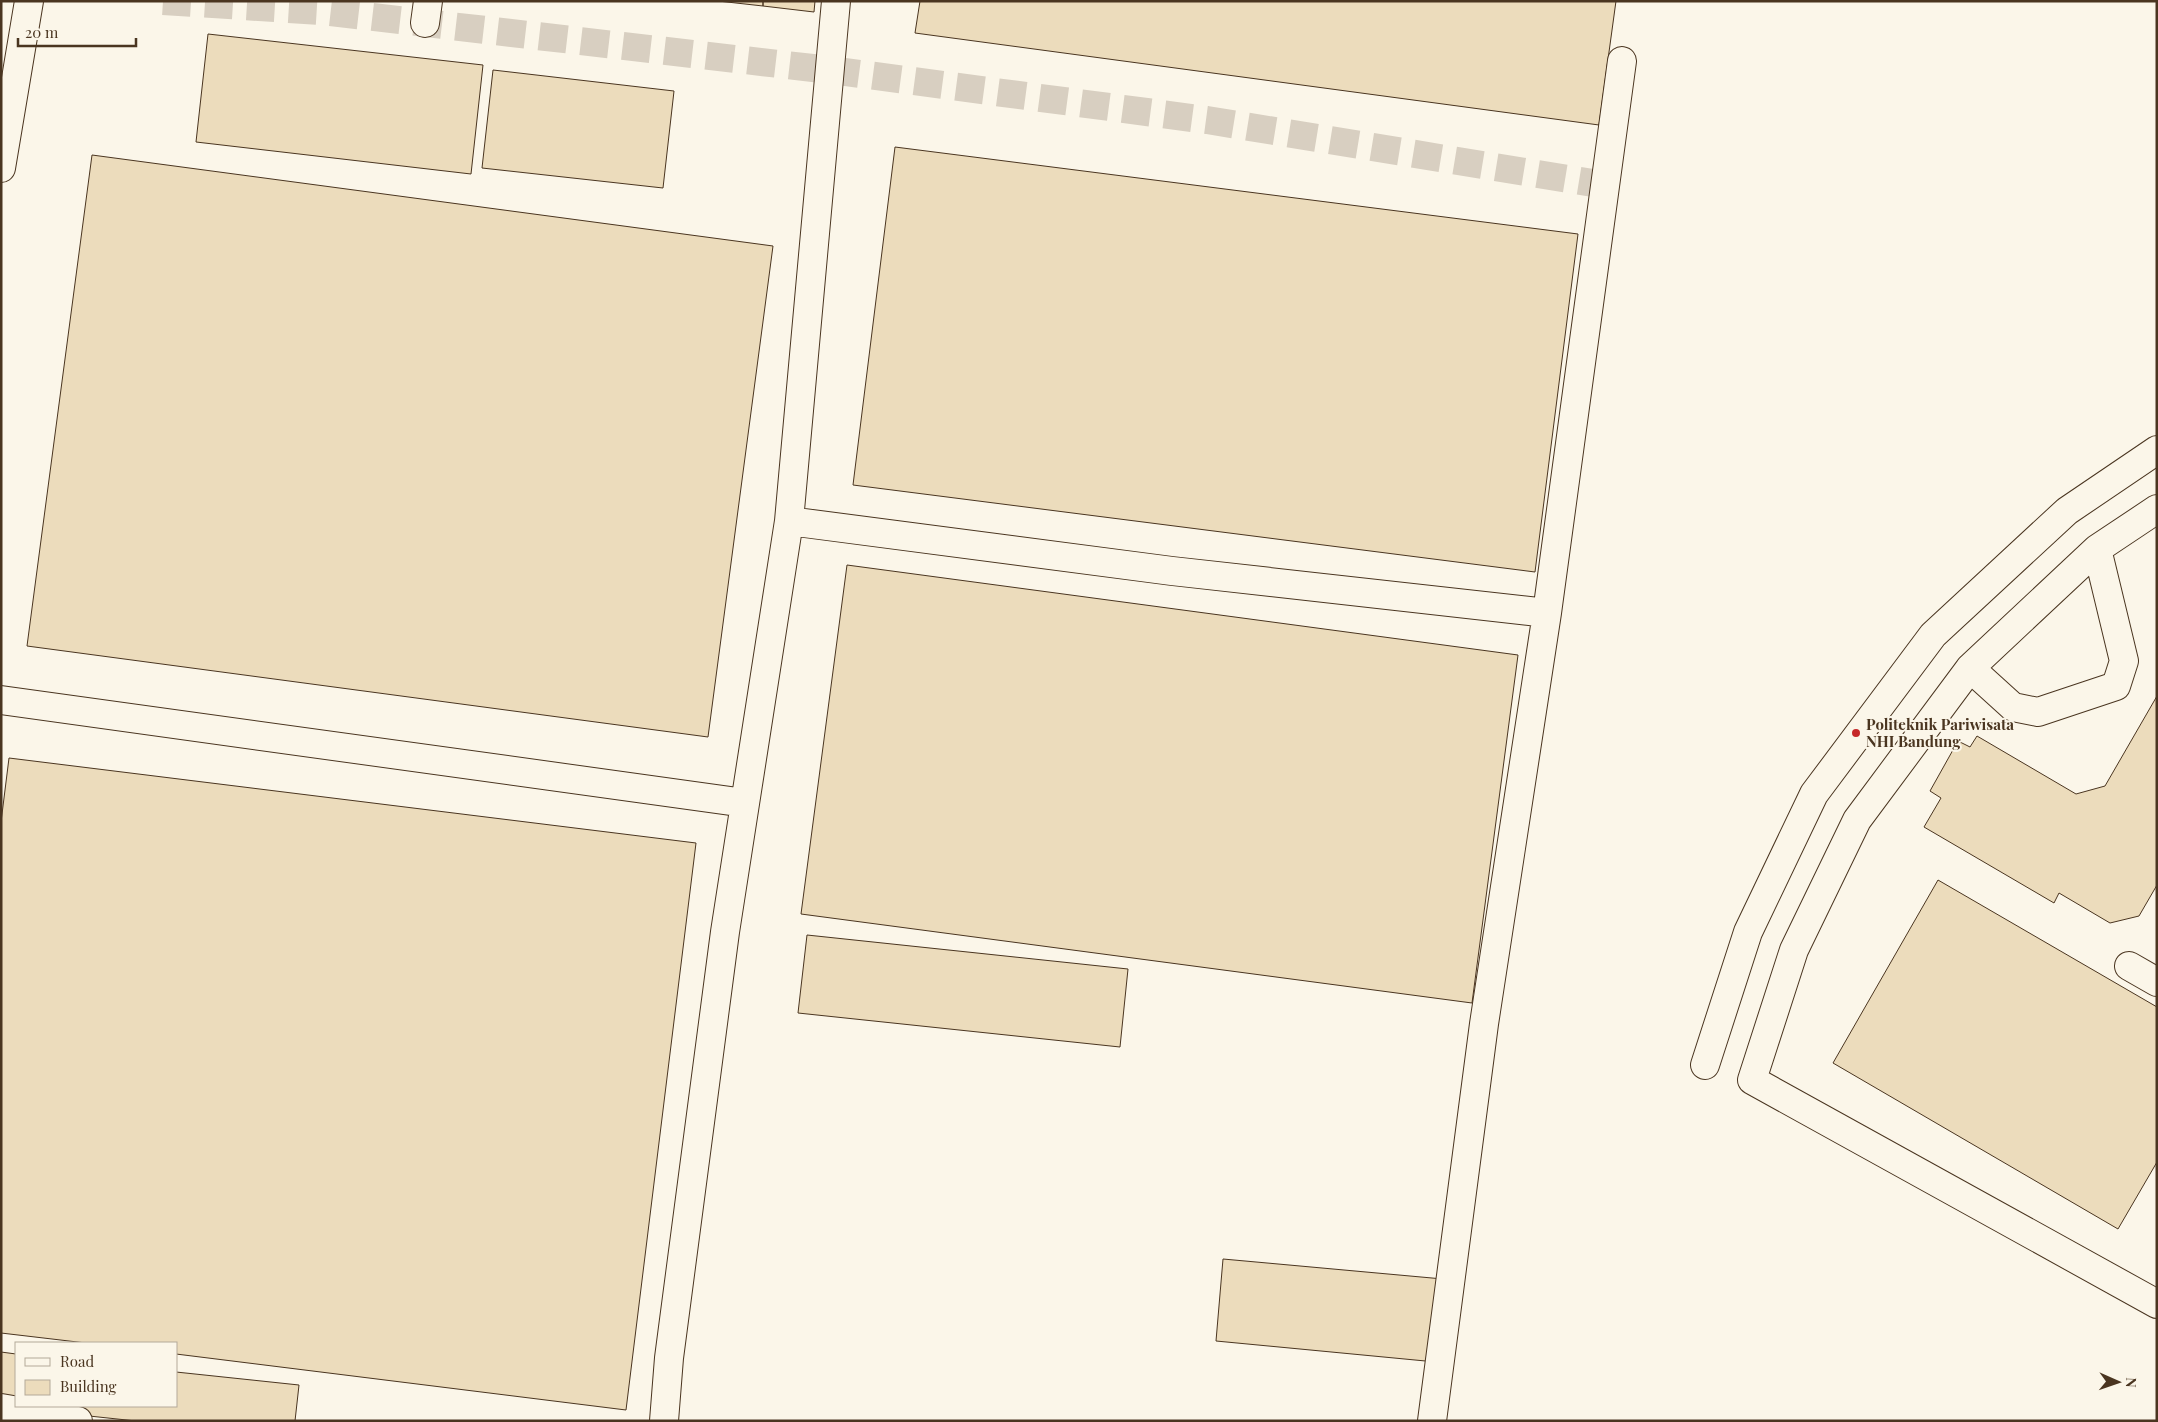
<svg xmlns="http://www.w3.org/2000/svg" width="2158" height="1422" font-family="'Playfair Display',serif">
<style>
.building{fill:#ecdcbc;stroke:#4a3520}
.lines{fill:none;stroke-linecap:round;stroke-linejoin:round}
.minor-tunnel{stroke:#d8cfc1;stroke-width:28;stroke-dasharray:28 14;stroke-linecap:butt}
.minor-casing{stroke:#4a3520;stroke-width:30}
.minor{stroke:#fbf6e9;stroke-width:28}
.poi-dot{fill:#c62828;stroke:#fbf6e9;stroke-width:2}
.labels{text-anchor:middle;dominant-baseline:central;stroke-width:4;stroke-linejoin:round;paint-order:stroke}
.poi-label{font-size:15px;font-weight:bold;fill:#4a3520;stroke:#fbf6e9;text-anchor:start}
</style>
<rect width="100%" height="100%" fill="#fbf6e9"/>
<path class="building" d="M718 1H763V6Z
M763 1H815L814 12 763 6Z
M920 1H1616L1599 125 915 33Z
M208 34 483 65 471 174 196 142Z
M493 70 674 91 663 188 482 168Z
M895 147 1578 234 1535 572 853 485Z
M92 155 773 246 708 737 27 646Z
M847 565 1518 655 1472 1003 801 914Z
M2157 696V885L2139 916 2110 923 2059 893 2054 903 1924 827 1941 798 1930 791 1958 741 1970 747 1977 736 2076 794 2105 786Z
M9 758 696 843 626 1410 176 1354V1343H86L1 1333V822Z
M1938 880 2157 1007V1162L2118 1229 1833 1063Z
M807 935 1128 969 1120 1047 798 1013Z
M1223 1259 1443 1279 1436 1362 1216 1341Z
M1 1352 16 1354V1397L1 1395Z
M176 1372 299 1385 295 1421H136L61 1413V1406H176Z"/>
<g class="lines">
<path class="minor-tunnel" d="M163 1 322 11 830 70 1207 120 1605 185"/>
<defs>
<path id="minor" d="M425 23 428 1
M1 168 29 1
M2157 509 2097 549 1970 668 1857 820 1794 950 1752 1080 2157 1304
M789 521 1172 571 1547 613
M1970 668 2013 707 2038 712 2116 686 2124 661 2097 549
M1 700 745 803
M2129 966 2157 982
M1705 1065 1748 932 1814 794 1933 635 2067 511 2157 450
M1 1408 78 1421
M664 1421 669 1358 725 932 789 521 836 1
M1432 1421 1484 1024 1547 613 1622 61"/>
</defs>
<use href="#minor" class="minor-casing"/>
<use href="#minor" class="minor"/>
</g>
<circle class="poi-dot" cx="1856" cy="733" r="5"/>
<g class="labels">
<g class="poi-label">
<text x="1866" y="724">Politeknik Pariwisata<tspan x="1866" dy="17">NHI Bandung</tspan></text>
</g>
</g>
<rect width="2158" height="1422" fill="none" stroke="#4a3520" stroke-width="5"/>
<rect x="15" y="1342" width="162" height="65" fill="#fbf6e9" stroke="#b4a999"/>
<rect x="25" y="1358" width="25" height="8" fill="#fbf6e9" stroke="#b4a999"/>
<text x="60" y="1367" font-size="15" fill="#4a3520">Road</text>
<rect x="25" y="1380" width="25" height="15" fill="#ecdcbc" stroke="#b4a999"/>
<text x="60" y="1392" font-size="15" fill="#4a3520">Building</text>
<g transform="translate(2118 1382) rotate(92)" stroke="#fbf6e9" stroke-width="4" paint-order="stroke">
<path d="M0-4L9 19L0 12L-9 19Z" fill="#4a3520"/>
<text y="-8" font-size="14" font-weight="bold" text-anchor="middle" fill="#4a3520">N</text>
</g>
<path d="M18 38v8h118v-8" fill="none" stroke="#4a3520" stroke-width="2.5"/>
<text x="25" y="38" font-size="15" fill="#4a3520" stroke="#fbf6e9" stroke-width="4" paint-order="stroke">20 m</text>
</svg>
